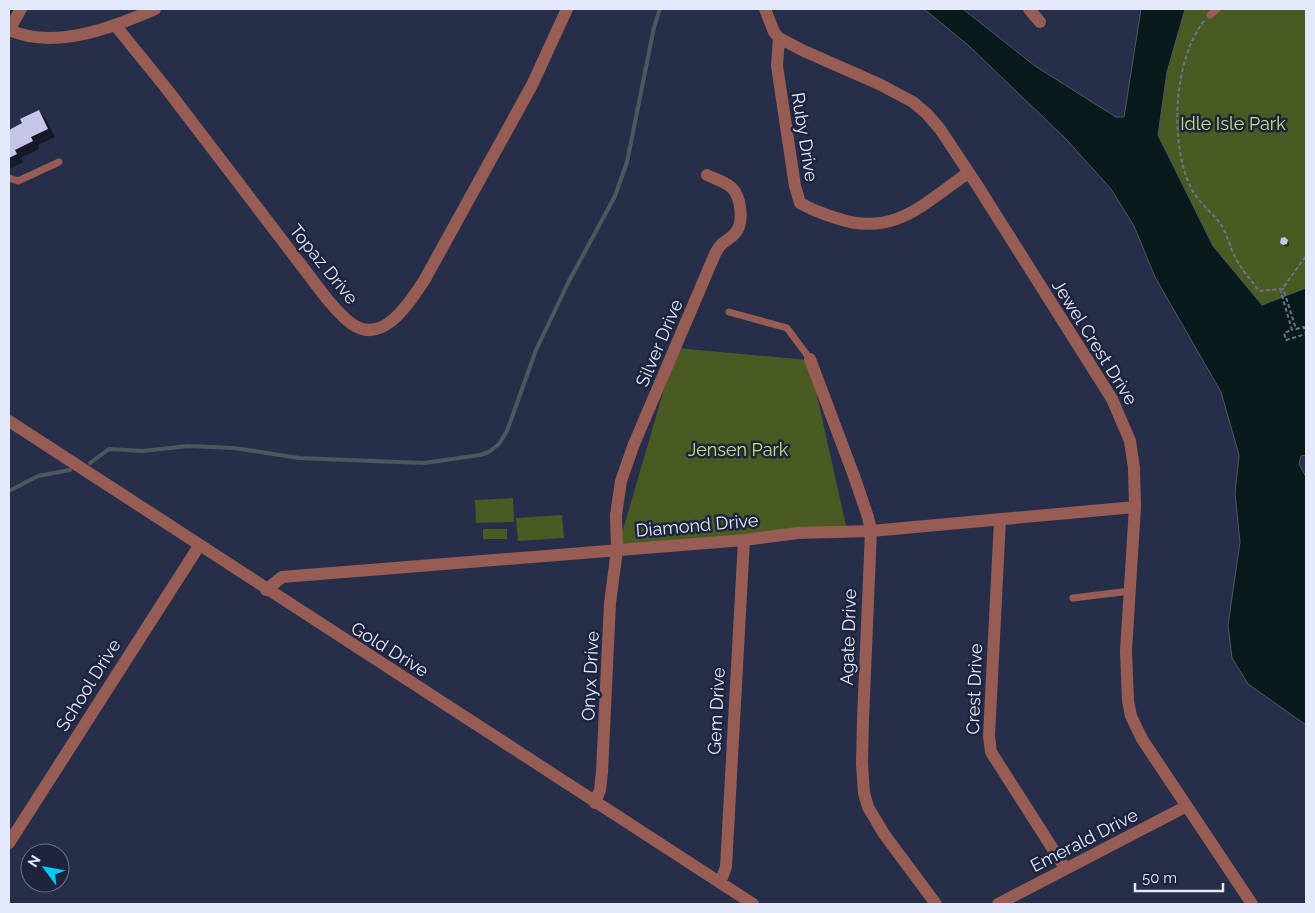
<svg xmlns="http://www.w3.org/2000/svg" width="1315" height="913" font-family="Raleway,sans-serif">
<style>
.green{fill:#495a22}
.water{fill:#091a1c;stroke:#4b585f}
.shadow{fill:#0007}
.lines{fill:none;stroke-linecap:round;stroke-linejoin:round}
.stream{stroke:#4b585f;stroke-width:4}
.building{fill:#c5c5e8}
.path{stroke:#6d748b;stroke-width:2;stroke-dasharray:4 2.5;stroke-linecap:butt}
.service{stroke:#975c54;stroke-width:7}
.minor{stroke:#975c54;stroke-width:12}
.tertiary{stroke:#975c54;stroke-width:12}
.labels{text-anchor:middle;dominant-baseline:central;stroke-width:5;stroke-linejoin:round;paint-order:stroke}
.park-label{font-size:18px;fill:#bfe372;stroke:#1e243e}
.street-label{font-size:18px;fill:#e4eafb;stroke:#1e243e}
</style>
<rect width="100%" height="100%" fill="#272e49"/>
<path class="green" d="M1185 9H1306V288L1262 305 1213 246 1158 135 1167 73Z
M676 348 809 360 847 530 617 550Z
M513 498 514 522 476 523 475 500Z
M562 515 564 538 518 541 516 518Z
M483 529H507V539H483Z"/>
<path class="water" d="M924 9H963L1035 66 1116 117H1124L1141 9H1185L1167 72 1158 135 1213 246 1262 305 1306 288V455L1301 456 1299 464 1306 477V725L1248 684 1232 658 1228 625 1240 542 1235 493 1239 455 1221 392 1155 277 1134 226 1111 189 1066 139 968 45Z"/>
<path class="shadow" d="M39 111 46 119 55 137 38 145 39 149 21 158 23 162 9 169V131L24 124Z
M1285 238 1289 243V246L1286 247 1281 242Z"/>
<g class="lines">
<path class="stream" d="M90 463 109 449 143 451 188 446 234 448 299 458 424 463 480 455 489 452 499 444 507 431 536 350 569 281 615 196 627 162 654 27 660 9
M9 491 38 476 70 470"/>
</g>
<path class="building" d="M39 110 48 129 31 137 33 141 15 150 17 154 9 158V130L22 123 20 119Z
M1285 237 1288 240 1287 244 1283 245 1280 243 1281 238Z"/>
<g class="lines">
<path class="path" d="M1204 21C1173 60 1169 146 1192 190 1199 202 1211 212 1219 222 1227 232 1229 246 1235 257 1241 269 1251 280 1259 291L1282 289 1306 256
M1280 289 1292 330 1284 333 1286 340 1306 334 1304 327 1296 329 1283 288"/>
<path class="service" d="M1210 15 1217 9
M9 178 18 181 59 162
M729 312 787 328 810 359
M1073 598 1130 591"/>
<path class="minor" d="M765 9 774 32 779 38 804 51 879 84 913 102 927 114 940 129 977 185 1112 399 1130 441 1134 468 1135 507 1126 651 1128 701 1131 716 1142 739 1252 904
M1029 9 1040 22
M115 25 166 88 327 299C334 307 342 317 352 324 383 346 410 302 425 279L532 85 567 9
M779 38 777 66 795 186 800 203C812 210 823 214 836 218 894 238 923 204 968 173
M810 359 854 476 868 517 871 531 863 719 862 764 864 793 868 807 884 834 936 904
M9 421 753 904
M1000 520 989 736 991 752 1065 868
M266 590 282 577 744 540 797 533 871 531 1135 507
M595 803 600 790 602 772 610 603 617 550 616 515 621 481 634 444 715 254C724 237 728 243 736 232 744 222 741 197 732 188 726 182 715 179 707 175
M9 843 199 546
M720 883 726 867 744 540
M998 904 1185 807"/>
<path class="tertiary" d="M21 9 9 30C55 50 112 28 155 9"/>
</g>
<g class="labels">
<g class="park-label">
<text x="1233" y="123">Idle Isle Park</text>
<text x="738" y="449">Jensen Park</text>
</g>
<g class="street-label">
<text transform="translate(805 137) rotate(81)">Ruby Drive</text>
<text transform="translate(324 264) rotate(51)">Topaz Drive</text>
<text transform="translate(1095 342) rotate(58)">Jewel Crest Drive</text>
<text transform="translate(659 343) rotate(-67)">Silver Drive</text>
<text transform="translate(697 525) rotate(-5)">Diamond Drive</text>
<text transform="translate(848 637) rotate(-88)">Agate Drive</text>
<text transform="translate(390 649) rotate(32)">Gold Drive</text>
<text transform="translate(590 676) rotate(-87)">Onyx Drive</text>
<text transform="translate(88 685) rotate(-58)">School Drive</text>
<text transform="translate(974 689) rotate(-88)">Crest Drive</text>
<text transform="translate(716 711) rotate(-87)">Gem Drive</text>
<text transform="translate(1084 840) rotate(-27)">Emerald Drive</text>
</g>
</g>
<rect width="1315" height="913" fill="none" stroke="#e4eafb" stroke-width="20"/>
<g transform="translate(45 868) rotate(302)"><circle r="24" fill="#1e243e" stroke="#6d738a"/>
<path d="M0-4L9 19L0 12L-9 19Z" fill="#02cbf9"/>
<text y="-8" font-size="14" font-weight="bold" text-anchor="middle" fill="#e4eafb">N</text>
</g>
<path d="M1135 883v8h88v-8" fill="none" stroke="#e4eafb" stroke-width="2.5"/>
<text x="1142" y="883" font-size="15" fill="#e4eafb" stroke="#1e243e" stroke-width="4" paint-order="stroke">50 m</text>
</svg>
